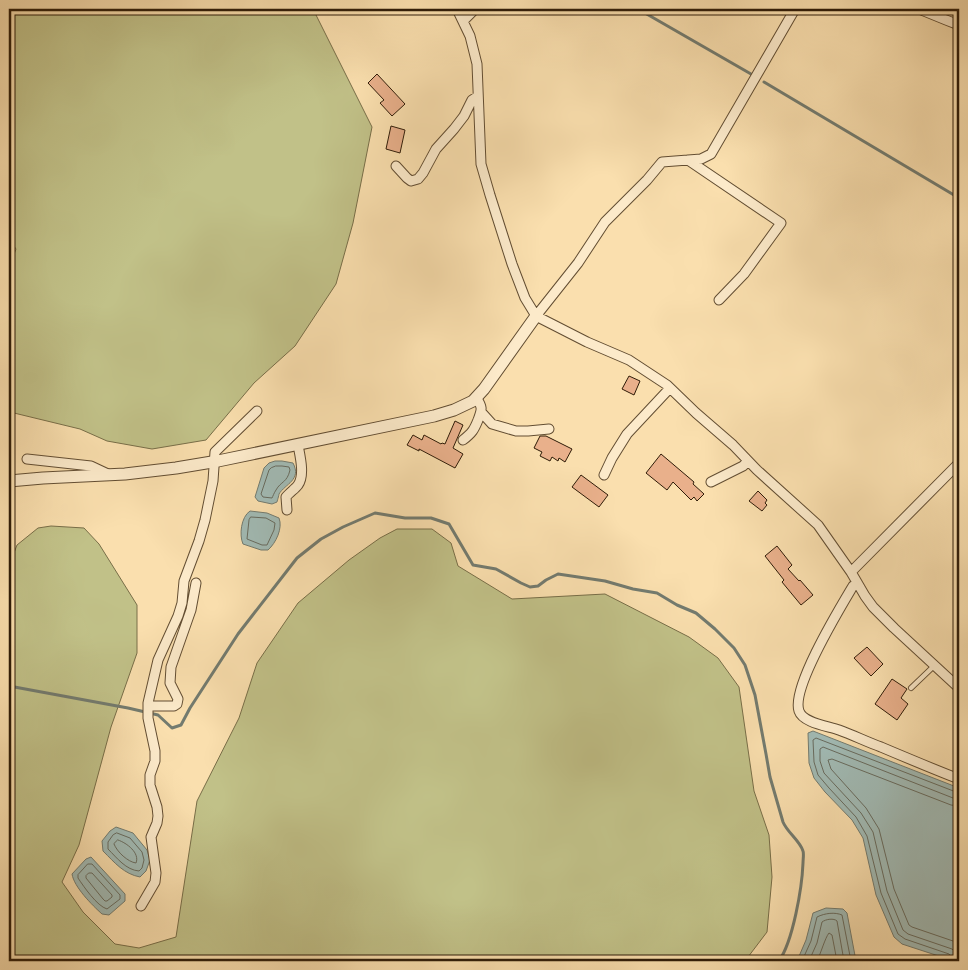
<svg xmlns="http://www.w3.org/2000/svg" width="968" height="970" font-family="'IM FELL Great Primer',serif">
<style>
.green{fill:#c1c188;stroke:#786e48}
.water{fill:#a1bab4;stroke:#737b6f}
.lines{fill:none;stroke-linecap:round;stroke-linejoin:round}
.shore{stroke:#686b5e;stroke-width:1}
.stream{stroke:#737b6f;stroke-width:3}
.building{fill:#e9b08b;stroke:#2f1c08}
.service-casing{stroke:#624d32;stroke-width:6}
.minor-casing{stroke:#624d32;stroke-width:11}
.tertiary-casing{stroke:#624d32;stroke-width:13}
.service{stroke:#fceaca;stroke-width:4.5}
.minor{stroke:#fceaca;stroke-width:9}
.tertiary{stroke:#fceaca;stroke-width:11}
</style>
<rect width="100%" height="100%" fill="#fadfae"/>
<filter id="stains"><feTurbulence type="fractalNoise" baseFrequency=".004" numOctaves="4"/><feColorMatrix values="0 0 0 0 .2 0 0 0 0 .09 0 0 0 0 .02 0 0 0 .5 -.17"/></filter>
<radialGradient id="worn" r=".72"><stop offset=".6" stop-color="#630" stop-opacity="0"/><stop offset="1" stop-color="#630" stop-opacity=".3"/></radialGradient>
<path class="green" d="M9 9H313L372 127 353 223 336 284 295 346 254 383 206 440 152 449 107 441 80 429 14 413 9 402V268L16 249 9 239Z
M51 526 84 528 99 544 137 605V653L111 727 79 845 62 882 83 912 115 944 139 948 176 937 197 801 239 718 257 663 298 603 349 560 380 538 397 529H432L451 543 458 566 512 599 605 594 689 637 718 658 739 687 754 791 769 835 772 877 767 932 745 961H9V566L17 545 38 528Z"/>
<path class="water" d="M275 461H282L293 463C302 480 285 484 279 494 279 495 277 502 277 502L272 504 258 501 255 497 264 468 269 463Z
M250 511 267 513 279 518C283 528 276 543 268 550H261L243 544C239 535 241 517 250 511Z
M813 731 959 788V961H954L902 944 894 937 876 895 863 838 852 820 825 792 814 778 809 763 808 733Z
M116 827 133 833 147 850 150 860 146 871 140 877C124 874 115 863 103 851L102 841 110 831Z
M91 857 125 894V901L109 915 102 914C92 905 74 887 72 874L86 859Z
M826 908 843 909 847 913 856 961H797L806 940 813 913Z"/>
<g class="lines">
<path class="shore" d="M276 466H282L289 467 290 470C287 483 281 481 276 490 274 493 273 496 272 498L263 497 261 494 269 470 271 468Z
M251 517 266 518 275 523 274 530 267 545H262L247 539 249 520Z
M959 806 951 805 832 759 828 760 831 769 866 808 879 829 894 889 909 925 912 927 953 941 959 945
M117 833 130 838 142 852 144 860 142 868 139 871C126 870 117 858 108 849V842L113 835Z
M118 840C127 843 140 853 136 863 128 862 117 852 114 844Z
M88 864H92L120 895V899L107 909C97 906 84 887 78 878V875Z
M89 873H92L112 895V897L107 901H105L103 899 86 878V876Z
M802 961 811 941 817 917C825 913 835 912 842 915L851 961
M809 961 817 943 822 922C826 919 834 918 837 921L844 961
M817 961C821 953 825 938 829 933L832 935 837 961
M952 961V957L949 954 905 939 898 934 881 893 867 836 856 817 829 788 818 775 814 762 813 740 816 738 956 792H959
M959 961 957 954 952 949 908 934 903 930 887 891 873 832 861 813 824 773 820 761V749L823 747 953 798 959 799"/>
<path class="stream" d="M638 9 751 74
M764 82 959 198
M9 686 128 708 158 715 172 728 181 725 190 708 238 634 297 558 321 539 343 527 375 513 405 518H431L449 524 473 565 496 569 521 583 530 587 538 586 546 580 558 574 605 581 633 589 657 593 677 605 696 613 715 629 734 648 745 665 755 695 766 754 770 777 783 822C787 832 800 841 803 851 804 854 803 859 803 863 802 888 793 941 779 961"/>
</g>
<path class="building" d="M377 74 405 104 392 116 380 103 384 100 368 83Z
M391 126 405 130 400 153 386 149Z
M629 376 640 381 634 395 622 389Z
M455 421 463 425 453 448 463 454 455 468 419 449V451L407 445 413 435 422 440 424 435 441 444 442 443 445 444Z
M540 436H546L572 449 565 462 559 458 558 461 552 457 550 461 540 456 542 452 534 448Z
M661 454 694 482 693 484 704 494 697 501 694 497 691 500 673 482 667 490 646 473Z
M581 475 608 495 599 507 572 487Z
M758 491 767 500 765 503 767 505 762 511 749 501Z
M777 546 792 565 788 569 799 581 800 580 813 595 801 605 782 582 784 580 765 556Z
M867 647 883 664 871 676 854 658Z
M892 679 907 689 901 698 908 704 897 720 875 704Z"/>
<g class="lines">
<defs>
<path id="service" d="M911 688 935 665"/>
<path id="minor" d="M457 9 470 36 477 64 481 164 490 195 512 264 525 298 536 316 587 342 629 360 667 385 696 413 733 445 757 470 818 525 851 572 865 596 873 607 894 628 959 688
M919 9 946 20 959 25
M463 21 475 9
M688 160 781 223 744 274 719 300
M396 166 407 178 411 181 418 179 423 173 436 149 454 129 464 116 472 100 478 96
M536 316 578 263 605 222 647 180 662 162 701 159 711 154 795 9
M482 413 492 424 516 431H528L549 429
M463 440C472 433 474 430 478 420 482 409 483 408 476 397
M27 459 91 466 108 474
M604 475 612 458 627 434 670 388
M711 482 743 466 748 461
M287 510 286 497C289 493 295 489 298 485 305 475 300 456 298 445
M851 572 959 463
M857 583 853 586C840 608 791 688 799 711 803 723 828 726 839 730 853 735 867 742 881 747 907 758 933 769 959 779
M148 706H174L177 704 178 699 170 683 171 667 191 610 196 583
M141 906 155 882 156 873 151 837 157 823 158 816 157 807 150 785V775L155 761V751L148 718V703L158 660 178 616 182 603 184 581 199 541 205 520 213 481 215 452 257 411"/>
<path id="tertiary" d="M9 481 43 478 125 474 176 468 218 461 434 416 454 410 473 401 484 389 536 316"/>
</defs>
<use href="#service" class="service-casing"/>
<use href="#minor" class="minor-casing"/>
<use href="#tertiary" class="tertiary-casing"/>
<use href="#service" class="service"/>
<use href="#minor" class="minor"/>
<use href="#tertiary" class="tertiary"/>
</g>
<rect width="968" height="970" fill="none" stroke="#fadfae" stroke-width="30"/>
<rect x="10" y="10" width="948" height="950" fill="none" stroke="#2f1c08" stroke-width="2.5"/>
<rect x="15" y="15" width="938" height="940" fill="none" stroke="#2f1c08"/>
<rect width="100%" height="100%" filter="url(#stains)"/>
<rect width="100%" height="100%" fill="url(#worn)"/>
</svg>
